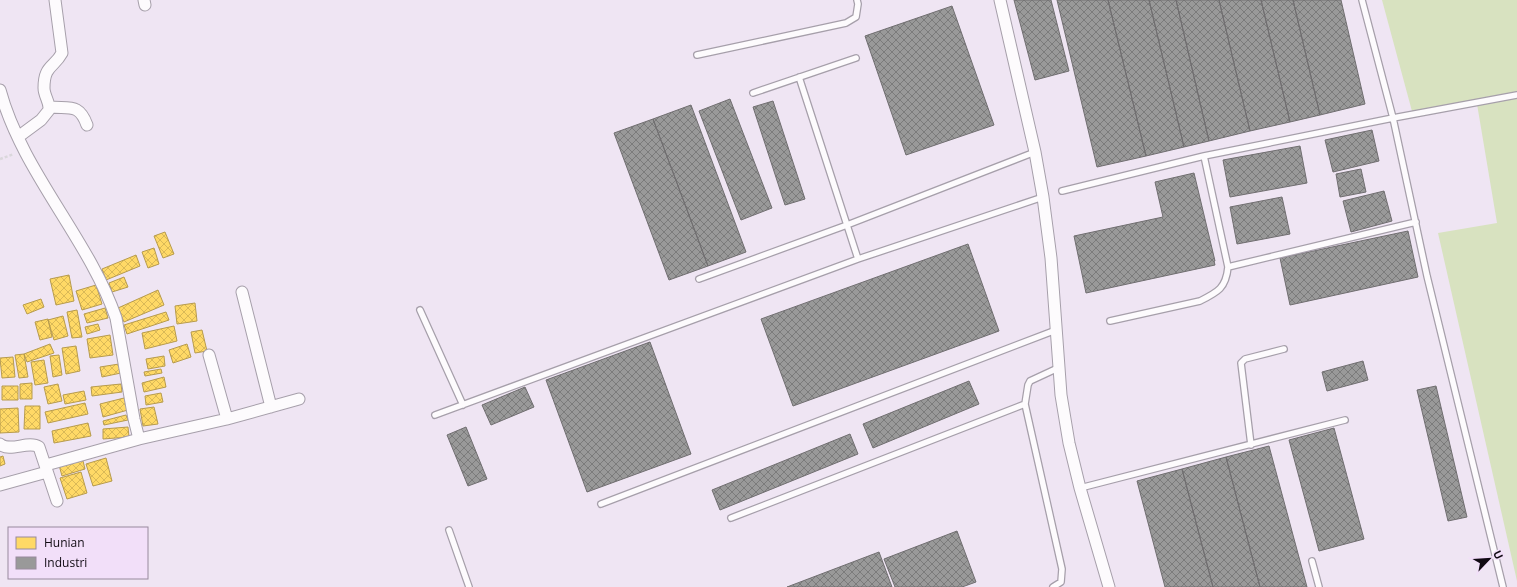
<svg xmlns="http://www.w3.org/2000/svg" width="1517" height="587" font-family="'Open Sans',sans-serif">
<style>
.grass{fill:#d8e2c0}
.homes{fill:url(#homes-cross-hatch);stroke:#b79b4d}
.industry{fill:url(#industry-cross-hatch);stroke:#706e70}
.lines{fill:none;stroke-linecap:round;stroke-linejoin:round}
.lane-casing{stroke:#a69faa;stroke-width:8}
.street-casing{stroke:#a69faa;stroke-width:13}
.path{stroke:#dad7db;stroke-width:2.5;stroke-dasharray:3 2;stroke-linecap:butt}
.lane{stroke:#fdfbfd;stroke-width:5.5}
.street{stroke:#fdfbfd;stroke-width:11}
</style>
<defs>
<pattern id="homes-cross-hatch" width="8" height="8" patternUnits="userSpaceOnUse"><rect width="8" height="8" fill="#ffd966"/><path d="M0 0l8 8M0 8l8-8" fill="none" stroke="#dab957"/></pattern>
<pattern id="industry-cross-hatch" width="8" height="8" patternUnits="userSpaceOnUse"><rect width="8" height="8" fill="#999"/><path d="M0 0l8 8M0 8l8-8" fill="none" stroke="#7b7b7b"/></pattern>
</defs>
<rect width="100%" height="100%" fill="#efe5f3"/>
<path class="grass" d="M1382 0H1517V581L1438 233 1497 223 1477 104 1413 115Z"/>
<path class="homes" d="M165 232 174 254 163 258 154 236Z
M154 248 159 264 148 268 142 252Z
M136 255 140 266 106 280 102 269Z
M69 275 74 301 56 305 50 279Z
M124 277 128 287 112 292 109 283Z
M96 285 102 304 82 310 76 291Z
M158 290 164 305 124 322 118 308Z
M41 299 44 307 27 314 23 305Z
M195 303 197 321 177 324 175 306Z
M105 308 108 318 87 323 84 314Z
M77 310 82 337 72 338 67 312Z
M166 312 169 320 127 334 124 325Z
M63 316 68 336 54 340 48 320Z
M48 319 52 337 40 340 35 322Z
M98 324 100 330 87 334 85 327Z
M174 326 177 341 145 349 142 333Z
M202 330 207 351 195 353 191 332Z
M110 335 113 355 90 358 87 339Z
M50 344 54 353 27 362 24 354Z
M187 344 191 357 173 363 169 350Z
M76 346 80 371 66 374 62 348Z
M24 354 28 377 19 378 15 355Z
M59 355 62 375 53 377 50 356Z
M164 356 165 366 148 369 146 359Z
M13 357 15 377 2 378 0 358Z
M44 360 48 383 35 385 31 362Z
M119 364 121 373 102 377 100 367Z
M161 369 162 373 145 376 144 372Z
M164 377 166 387 144 392 142 383Z
M32 383V399H20V384Z
M58 384 62 401 48 404 44 387Z
M121 384 122 392 92 396 91 387Z
M2 386H18V400H2Z
M84 391 86 400 65 404 63 395Z
M161 393 163 402 146 405 145 396Z
M124 398 128 410 103 417 100 404Z
M85 403 88 414 48 423 45 412Z
M25 406H40V429H24Z
M154 407 158 424 143 426 140 409Z
M18 408 19 432 0 433V409Z
M126 415 128 420 104 425 103 421Z
M88 423 91 436 54 443 52 431Z
M128 427 129 437 103 439V429Z
M3 456 5 464 0 466V457Z
M82 457 85 469 62 476 59 465Z
M106 458 112 481 93 486 86 464Z
M81 472 87 493 67 499 60 478Z"/>
<path class="industry" d="M1014 0H1051L1069 71 1035 80Z
M1057 0H1108L1146 156 1097 167Z
M1108 0H1149L1184 147 1146 156Z
M1149 0H1176L1209 141 1184 147Z
M1176 0H1219L1250 131 1209 141Z
M1219 0H1261L1290 122 1250 131Z
M1261 0H1293L1320 115 1290 122Z
M1293 0H1341L1365 104 1320 115Z
M952 6 994 125 906 155 865 36Z
M730 99 772 208 741 220 699 111Z
M773 101 805 199 785 205 753 107Z
M691 105 746 252 708 266 653 119Z
M653 119 708 266 669 280 614 133Z
M1372 130 1379 161 1333 172 1325 140Z
M1300 146 1307 183 1230 197 1223 160Z
M1361 169 1366 192 1340 197 1336 174Z
M1194 173 1215 261H1214L1215 265 1086 293 1074 236 1163 217 1155 182Z
M1384 191 1392 221 1351 232 1343 201Z
M1282 197 1290 234 1237 244 1230 207Z
M1408 231 1418 277 1290 305 1280 258Z
M968 244 999 331 793 406 761 319Z
M650 342 691 454 587 492 546 380Z
M1363 361 1368 380 1327 391 1322 372Z
M969 381 979 404 873 448 863 424Z
M1436 386 1467 517 1448 521 1417 390Z
M525 387 534 407 491 425 482 405Z
M466 427 487 479 468 486 447 435Z
M1334 428 1364 539 1319 551 1289 440Z
M850 434 858 454 720 510 712 490Z
M1269 446 1307 587H1260L1226 457Z
M1226 457 1260 587H1213L1182 469Z
M1182 469 1213 587H1165L1137 481Z
M957 531 976 582 962 587H895L884 559Z
M879 552 892 587H787Z"/>
<g class="lines">
<defs>
<path id="lane" d="M1362 0 1393 118 1427 276 1503 587
M697 55 846 23 856 17 858 4 857 0
M799 77 858 259
M753 93 856 58
M1204 156 1228 267 1416 222
M1062 191 1204 156 1393 118 1517 95
M699 279 847 225 1035 152
M420 310 463 405
M1110 321 1200 301C1218 292 1226 288 1228 267
M435 415 858 259 1043 197
M1251 445 1241 363 1245 359 1284 349
M1080 488 1345 420
M601 504 1056 330
M731 518 1025 404
M449 530 469 587
M1312 561 1319 587
M1053 587 1061 582 1062 569 1025 404 1028 385 1030 381 1058 368"/>
<path id="street" d="M144 0 145 5
M1000 0 1035 152 1043 197 1051 258 1061 395 1069 443 1080 488 1109 587
M0 90C22 172 89 239 116 318L134 419 139 439
M49 107C70 109 79 103 87 125
M18 137 41 120 49 110C50 102 44 96 44 88 44 65 54 68 62 53L55 0
M242 292 271 407
M209 355 227 419
M0 444C10 453 28 440 39 447L57 501
M46 465 139 439 227 419 299 399
M0 485 47 472"/>
</defs>
<use href="#lane" class="lane-casing"/>
<use href="#street" class="street-casing"/>
<path class="path" d="M0 159 14 154"/>
<use href="#lane" class="lane"/>
<use href="#street" class="street"/>
</g>
<rect x="8" y="527" width="140" height="52" fill="#f2dff9" stroke="#988a9d"/>
<rect x="16" y="537" width="20" height="12" fill="#ffd966" stroke="#988a9d"/>
<text x="44" y="547" font-size="12" fill="#100a12">Hunian</text>
<rect x="16" y="557" width="20" height="12" fill="#999999" stroke="#988a9d"/>
<text x="44" y="567" font-size="12" fill="#100a12">Industri</text>
<g transform="translate(1489 559) rotate(65)" stroke="#f2dff9" stroke-width="3" paint-order="stroke">
<path d="M0-3L7 15L0 10L-7 15Z" fill="#100a12"/>
<text y="-6" font-size="11" font-weight="bold" text-anchor="middle" fill="#100a12">U</text>
</g>
</svg>
